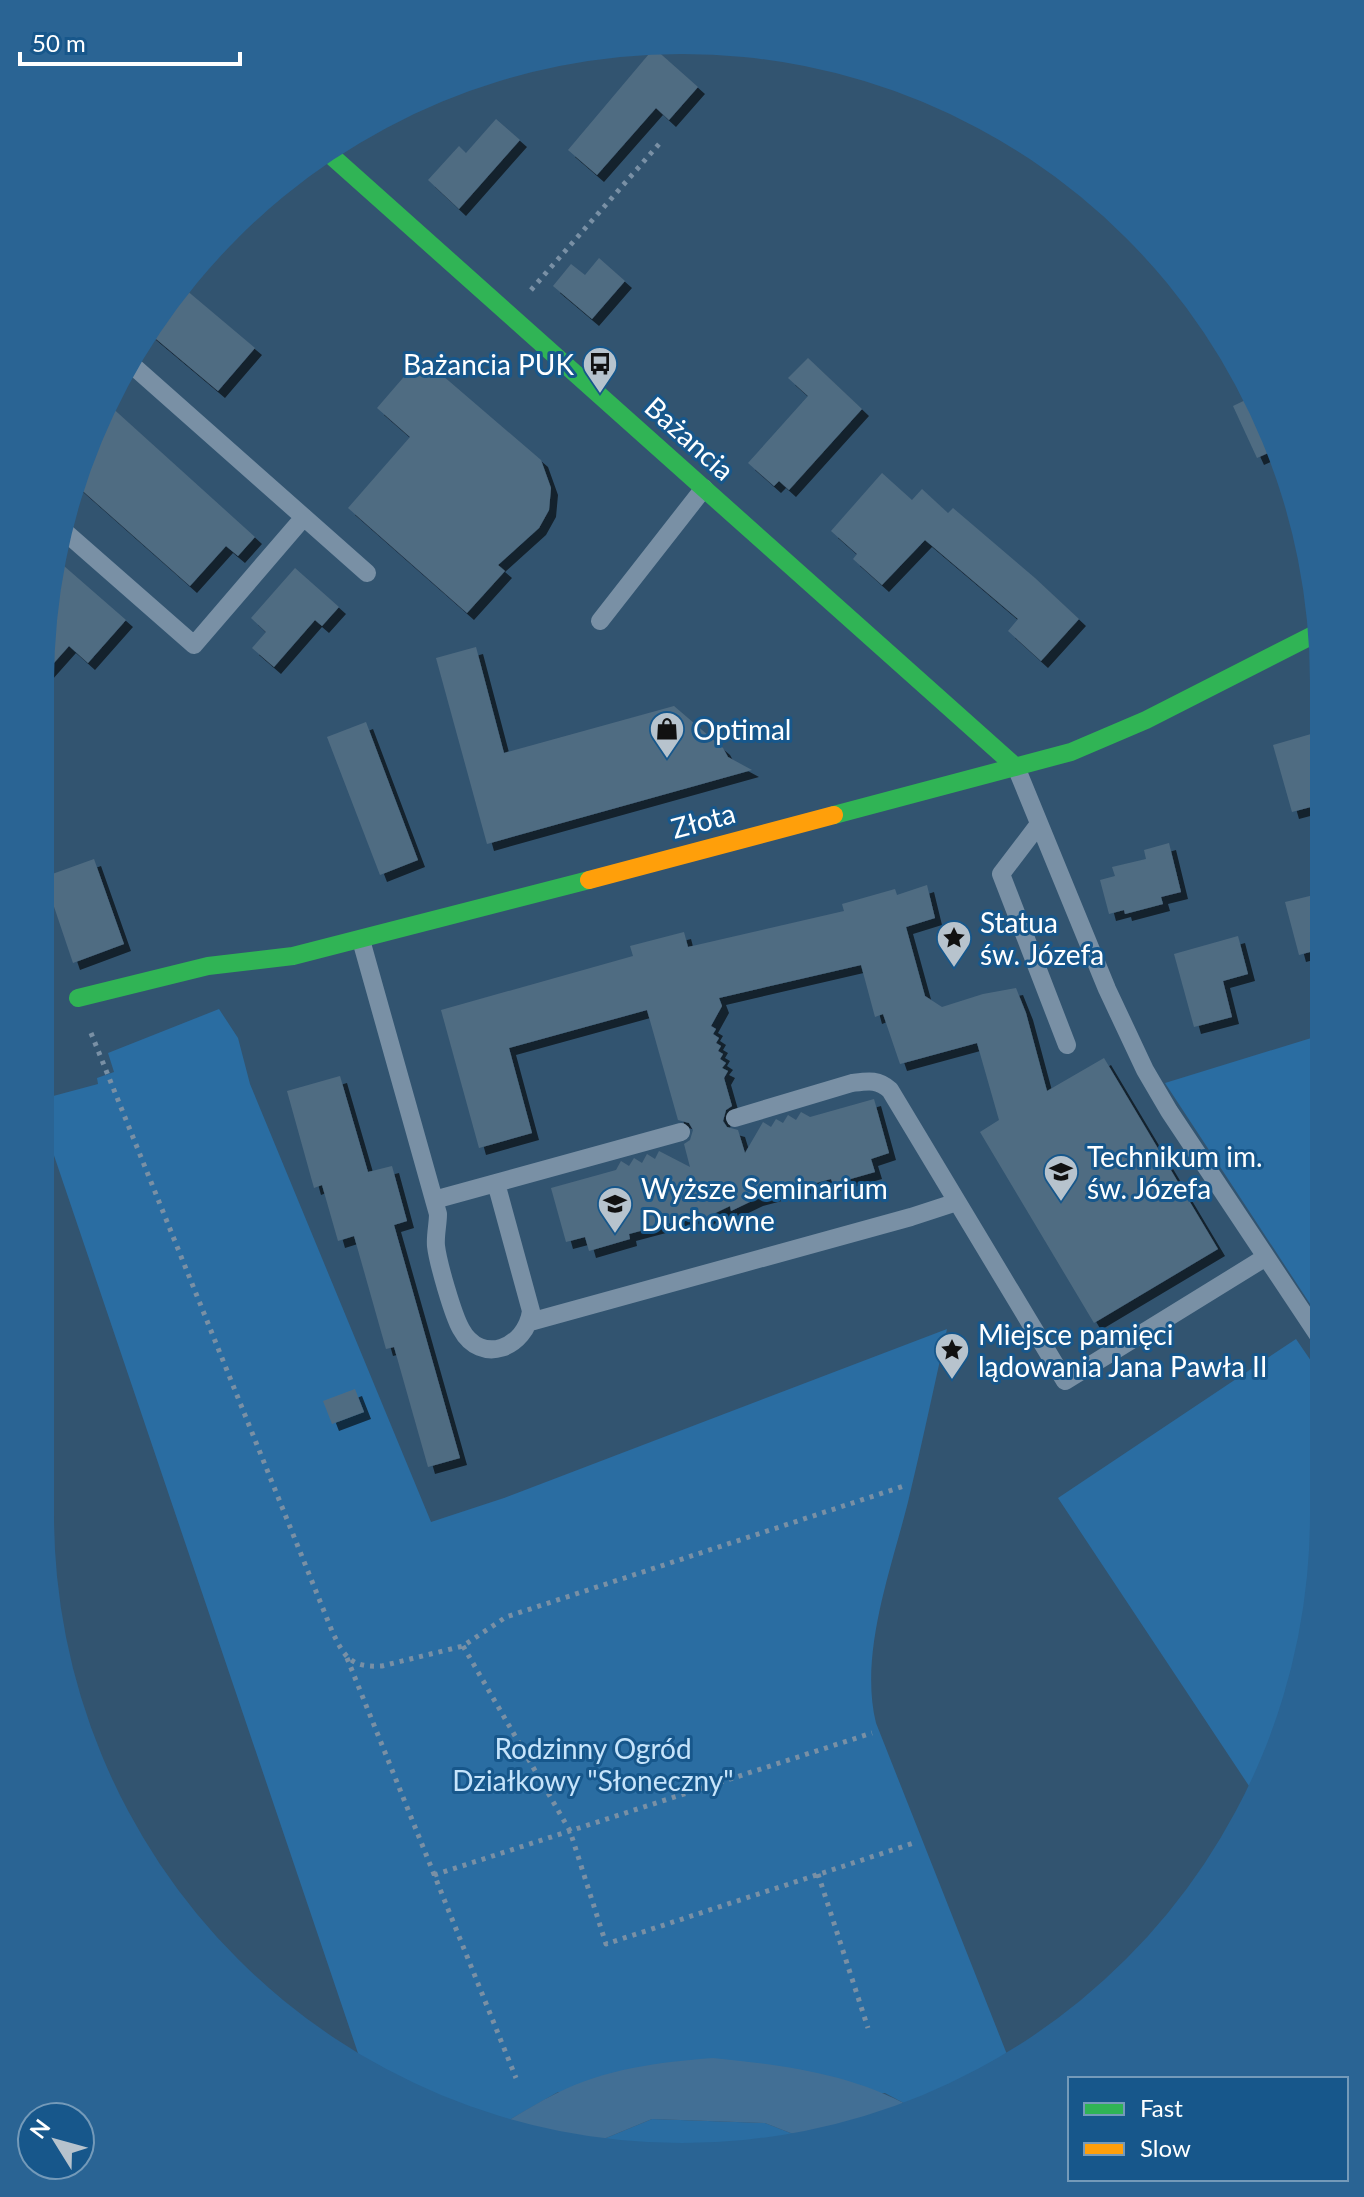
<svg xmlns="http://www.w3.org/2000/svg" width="1364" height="2197" font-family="Lato,sans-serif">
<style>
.green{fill:#2a6da2}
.water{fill:#426f95}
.building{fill:#506c82;filter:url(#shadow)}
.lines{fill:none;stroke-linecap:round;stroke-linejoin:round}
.path{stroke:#7990a5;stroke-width:5;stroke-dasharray:4 6;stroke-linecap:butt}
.lane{stroke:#7990a5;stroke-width:18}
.fast{stroke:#30b455;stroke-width:18}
.slow{stroke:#ff9f0a;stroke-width:18}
.labels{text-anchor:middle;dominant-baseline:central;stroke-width:6;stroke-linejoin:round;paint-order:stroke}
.poi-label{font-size:28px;fill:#fff;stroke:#17578b;text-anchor:start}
.street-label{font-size:28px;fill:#fff;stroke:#17578b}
.park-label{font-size:28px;fill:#c6e4fb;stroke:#17578b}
</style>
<defs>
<filter id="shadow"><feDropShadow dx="7" dy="7" stdDeviation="0" flood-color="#0009"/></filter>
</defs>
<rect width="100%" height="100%" fill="#325470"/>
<path class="green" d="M219 1009 238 1038 250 1084 431 1522 504 1498 947 1329C934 1386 922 1444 908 1502 891 1570 859 1654 876 1723L1010 2062 911 2107 885 2093 558 2092 497 2127 475 2123 361 2062 42 1120V1099L98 1084 97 1078 114 1072 108 1053Z
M1321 1035 1320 1319 1165 1083Z
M1296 1339 1320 1374 1319 1598 1275 1760 1255 1795 1058 1498Z
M652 2119 765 2123 806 2139 640 2156 589 2145Z"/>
<path class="water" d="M713 2058C781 2065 850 2073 911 2107L849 2135 806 2139 765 2123 652 2119 589 2145 497 2127C517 2116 536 2103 557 2093 605 2069 659 2062 713 2058Z"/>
<path class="building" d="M654 48 698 87 669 120 656 108 597 175 568 150Z
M496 119 520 140 459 209 428 180 459 146 466 153Z
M599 258 625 281 592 319 553 286 571 264 585 275Z
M179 284 255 348 218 391 149 333Z
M421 357 541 460 551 488 549 510 539 528 498 565 505 571 467 613 348 508 410 437 377 408Z
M808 358 862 409 789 490 779 481 774 486 748 463 808 396 788 378Z
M1256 395 1277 449 1257 458 1233 406Z
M108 404 255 537 238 556 226 546 190 586 76 485 89 436Z
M882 473 912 500 922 489 948 513 953 508 1035 578 1079 619 1041 661 1008 631 1018 619 925 540 882 585 853 559 857 554 831 531Z
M56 559 126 620 88 663 69 646 45 673V599Z
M295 568 339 607 322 626 315 620 274 667 252 648 266 632 251 618Z
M476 647 504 753 674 706 723 748 728 757 752 770 487 844 436 658Z
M366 722 418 860 380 875 327 737Z
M1318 732 1322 746V804L1292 812 1273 745Z
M1169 843 1181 892 1161 897 1163 904 1125 914 1124 910 1109 914 1100 880 1115 876 1112 867 1146 859 1144 850Z
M94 859 124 944 73 963 44 877Z
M927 885 935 918 906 927 925 996 942 1007 983 994 1016 988 1026 1013 1047 1091 1104 1058 1218 1249 1094 1323 980 1132 999 1120 977 1043 900 1064 883 1014 875 1017 861 965 719 998 722 1006 711 1026 716 1029 713 1034 719 1038 716 1043 721 1046 718 1051 723 1054 720 1059 726 1063 722 1068 728 1071 724 1078 732 1106 726 1110 723 1121 727 1127 738 1130 745 1153 763 1122 771 1127 776 1119 783 1123 788 1115 796 1120 801 1112 810 1117 874 1099 889 1153 871 1159 875 1172 833 1184 831 1179 756 1199 731 1211 730 1206 705 1218 704 1214 629 1234 630 1239 589 1251 585 1237 566 1242 551 1188 616 1170 621 1161 629 1166 634 1158 642 1163 647 1154 655 1159 659 1151 690 1167 684 1144 690 1140 693 1130 689 1123 678 1120 647 1010 509 1048 532 1133 479 1148 441 1010 633 956 630 946 684 932 688 947 844 911 842 904 895 889 897 895Z
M1318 894 1321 907V949L1299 955 1285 902Z
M1238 936 1248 974 1223 981 1232 1017 1194 1027 1174 954Z
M340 1076 368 1172 392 1166 407 1221 394 1225 460 1458 428 1467 394 1347 386 1349 354 1236 338 1241 322 1185 314 1188 287 1091Z
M355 1389 364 1412 332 1424 323 1401Z"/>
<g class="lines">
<path class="path" d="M531 290 660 143
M91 1033 332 1631C344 1657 351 1668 382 1666L463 1646 506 1617 904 1486
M463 1646 570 1831 606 1944 917 1842
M347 1658 516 2078
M818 1874 868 2028
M434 1875 872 1733"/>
<path class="lane" d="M131 364 367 573
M64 531 194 645 304 517
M600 621 704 488
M1016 767 1107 989 1145 1070 1169 1111 1320 1338
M1039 824 1001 874 1067 1045
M361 940 438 1214C438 1224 435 1236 436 1246 438 1263 453 1315 461 1329 481 1366 526 1348 531 1311L496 1183
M735 1118 852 1083C868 1081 878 1079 890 1090L1065 1381 1266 1257
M434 1200 681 1132
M530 1322 911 1217 957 1202"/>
<path class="fast" d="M326 151 1016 767
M834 815 1071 752 1146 720 1321 631
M78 998 208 966 293 956 589 880"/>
<path class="slow" d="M589 880 834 815"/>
</g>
<defs>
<symbol id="bus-pin" viewBox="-11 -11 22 30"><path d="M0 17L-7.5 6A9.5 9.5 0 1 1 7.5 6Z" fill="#b7c3cd" stroke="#17578b"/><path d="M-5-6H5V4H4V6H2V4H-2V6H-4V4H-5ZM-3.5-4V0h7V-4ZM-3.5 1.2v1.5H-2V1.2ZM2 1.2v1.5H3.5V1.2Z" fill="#111"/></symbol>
<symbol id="shop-pin" viewBox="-11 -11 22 30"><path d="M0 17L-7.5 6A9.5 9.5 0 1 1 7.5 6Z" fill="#b7c3cd" stroke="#17578b"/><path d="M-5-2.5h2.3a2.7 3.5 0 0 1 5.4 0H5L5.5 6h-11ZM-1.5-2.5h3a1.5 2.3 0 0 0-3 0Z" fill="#111"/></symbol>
<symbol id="sight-pin" viewBox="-11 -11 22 30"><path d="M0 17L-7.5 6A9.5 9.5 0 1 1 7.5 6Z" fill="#b7c3cd" stroke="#17578b"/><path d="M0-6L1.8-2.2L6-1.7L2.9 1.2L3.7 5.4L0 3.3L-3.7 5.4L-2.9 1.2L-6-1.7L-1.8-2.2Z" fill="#111"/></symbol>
<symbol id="school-pin" viewBox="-11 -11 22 30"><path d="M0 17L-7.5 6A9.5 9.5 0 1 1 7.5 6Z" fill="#b7c3cd" stroke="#17578b"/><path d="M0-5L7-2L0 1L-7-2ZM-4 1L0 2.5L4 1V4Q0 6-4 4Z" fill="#111"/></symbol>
<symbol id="university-pin" viewBox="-11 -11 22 30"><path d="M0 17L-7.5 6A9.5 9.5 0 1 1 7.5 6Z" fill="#b7c3cd" stroke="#17578b"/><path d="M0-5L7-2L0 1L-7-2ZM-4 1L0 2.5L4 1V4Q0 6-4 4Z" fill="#111"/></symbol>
</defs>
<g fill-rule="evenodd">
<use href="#bus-pin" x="580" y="344" width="40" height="54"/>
<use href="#shop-pin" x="647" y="709" width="40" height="54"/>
<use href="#sight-pin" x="934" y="918" width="40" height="54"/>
<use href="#school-pin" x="1041" y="1152" width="40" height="54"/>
<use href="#university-pin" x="595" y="1184" width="40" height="54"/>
<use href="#sight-pin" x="932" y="1330" width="40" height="54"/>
</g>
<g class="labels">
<g class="poi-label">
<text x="574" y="364" text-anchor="end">Bażancia PUK</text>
<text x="693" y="729">Optimal</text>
<text x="980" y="922">Statua<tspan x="980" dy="32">św. Józefa</tspan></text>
<text x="1087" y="1156">Technikum im.<tspan x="1087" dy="32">św. Józefa</tspan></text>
<text x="641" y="1188">Wyższe Seminarium<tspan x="641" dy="32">Duchowne</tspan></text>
<text x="978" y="1334">Miejsce pamięci<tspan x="978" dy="32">lądowania Jana Pawła II</tspan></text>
</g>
<g class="street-label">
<text transform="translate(690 438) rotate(42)">Bażancia</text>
<text transform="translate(703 820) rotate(-15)">Złota</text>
</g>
<g class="park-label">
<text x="593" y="1748">Rodzinny Ogród<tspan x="593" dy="32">Działkowy "Słoneczny"</tspan></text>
</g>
</g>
<path d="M0 0H1364V2197H0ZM682 54H682A628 628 0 0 1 1310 682V1515A628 628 0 0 1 682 2143H682A628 628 0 0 1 54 1515V682A628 628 0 0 1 682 54Z" fill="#2a6494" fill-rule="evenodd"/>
<rect x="1068" y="2077" width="280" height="104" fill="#17578b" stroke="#749ab9" stroke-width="2"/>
<rect x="1084" y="2103" width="40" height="12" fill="#30b455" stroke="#749ab9" stroke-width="2"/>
<text x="1140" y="2117" font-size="24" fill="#ffffff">Fast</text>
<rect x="1084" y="2143" width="40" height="12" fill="#ff9f0a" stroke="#749ab9" stroke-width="2"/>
<text x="1140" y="2157" font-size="24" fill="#ffffff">Slow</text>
<g transform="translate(56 2141) rotate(307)"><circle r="38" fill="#17578b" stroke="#749ab9" stroke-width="2"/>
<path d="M0-6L14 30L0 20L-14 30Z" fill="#b7c3cd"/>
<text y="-12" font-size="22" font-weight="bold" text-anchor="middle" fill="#ffffff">N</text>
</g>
<path d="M20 52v12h220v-12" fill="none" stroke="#ffffff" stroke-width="4"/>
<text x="32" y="52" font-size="24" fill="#ffffff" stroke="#17578b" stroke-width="6" paint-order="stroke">50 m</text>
</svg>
